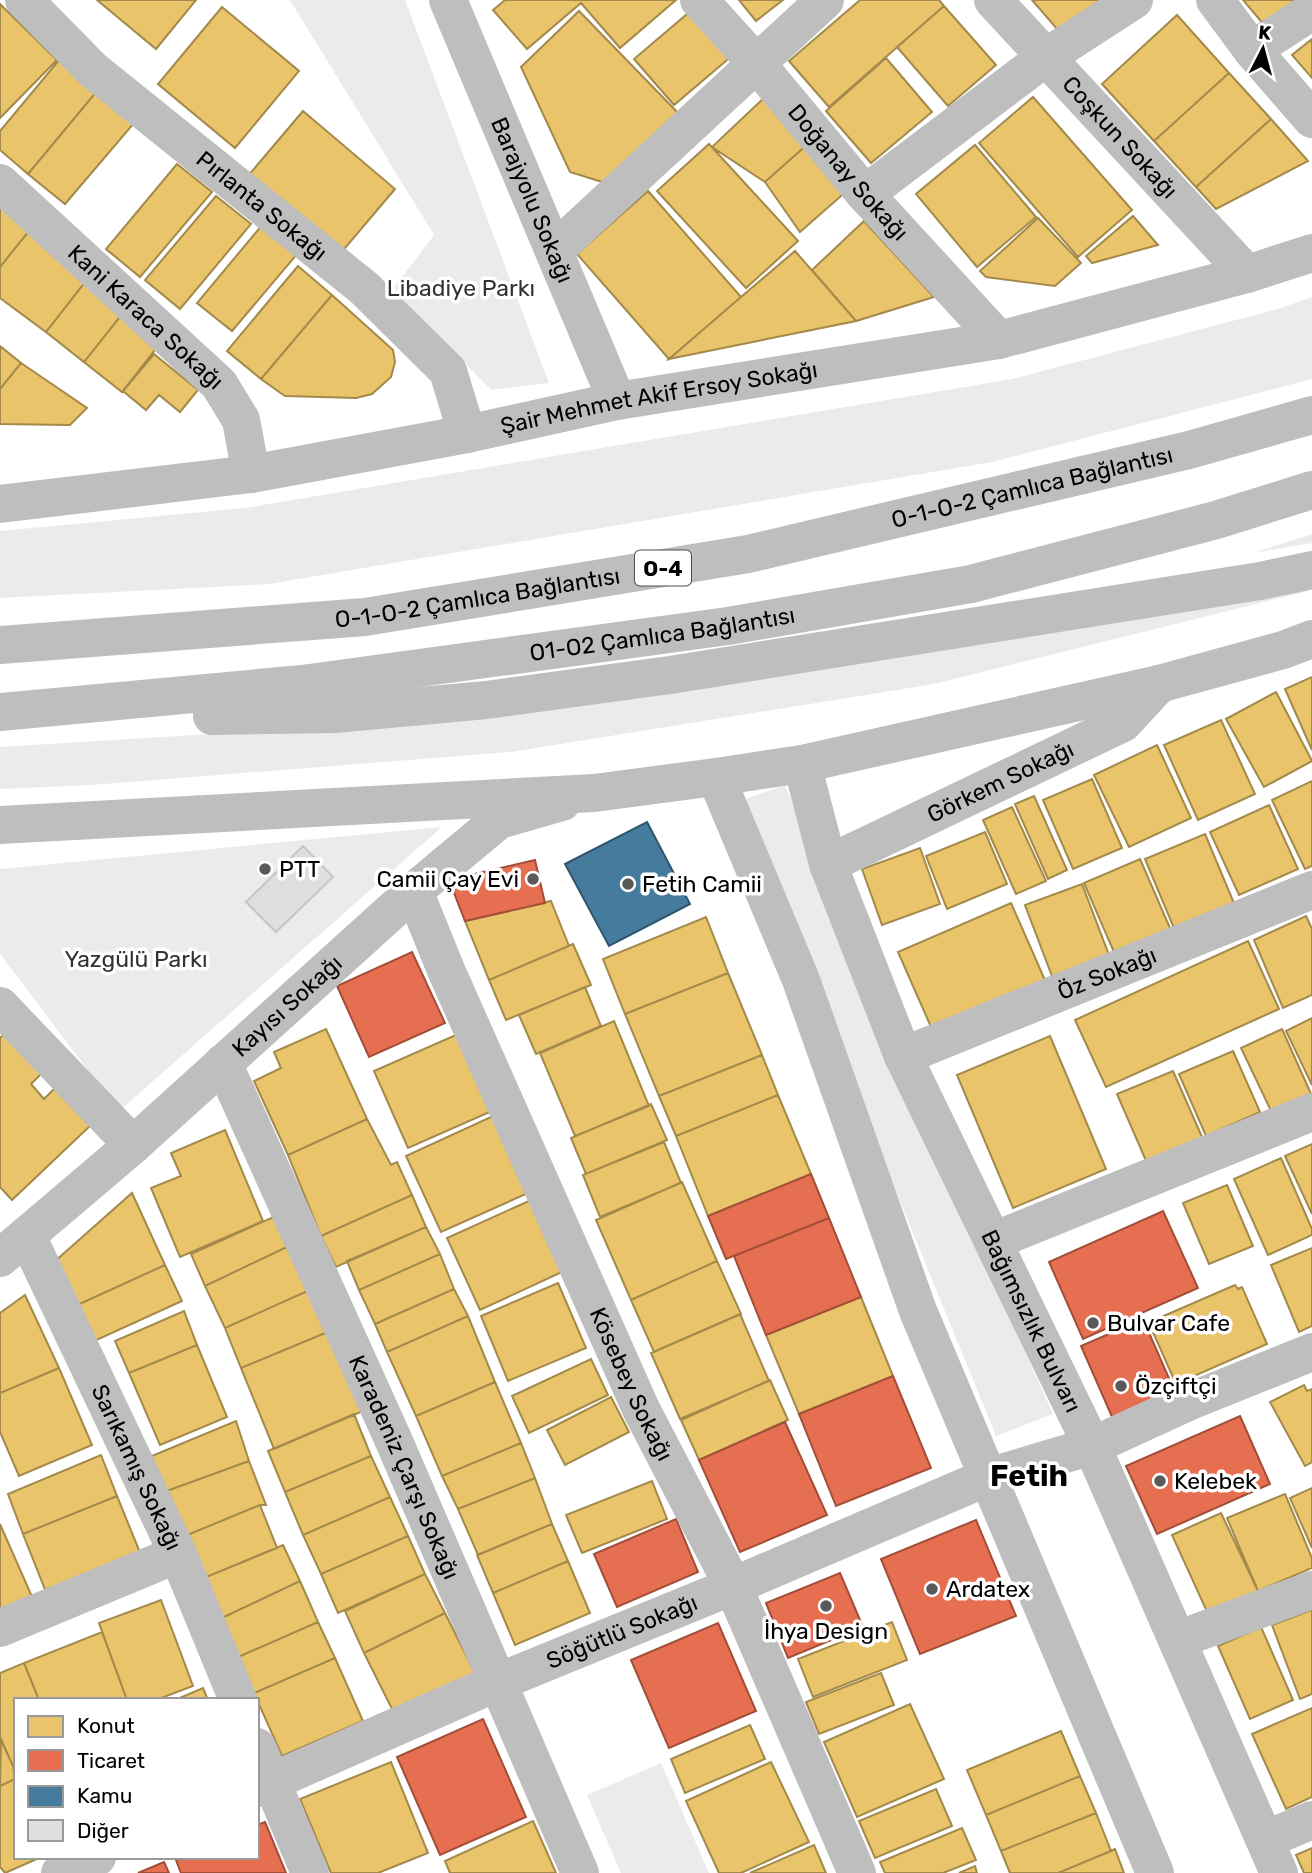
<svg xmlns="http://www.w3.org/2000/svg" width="1312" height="1873" font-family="Rubik,sans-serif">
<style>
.green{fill:#ebebeb}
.homes{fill:#e9c46a;stroke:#a3894a;stroke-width:2}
.shops{fill:#e76f51;stroke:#a24e39;stroke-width:2}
.public{fill:#457b9d;stroke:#30566e;stroke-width:2}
.building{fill:#dfdfdf;stroke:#c6c6c6;stroke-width:2}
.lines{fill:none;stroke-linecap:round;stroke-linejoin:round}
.minor{stroke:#bebebe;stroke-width:38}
.major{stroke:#bebebe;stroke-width:38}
.highway{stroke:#bebebe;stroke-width:38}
.poi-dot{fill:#595959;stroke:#fff;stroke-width:2.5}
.labels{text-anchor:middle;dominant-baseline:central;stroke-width:7;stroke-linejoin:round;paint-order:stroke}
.shield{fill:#fff;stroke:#4c4c4c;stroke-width:2}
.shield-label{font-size:21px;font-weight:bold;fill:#000}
.street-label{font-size:23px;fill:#000;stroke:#fff}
.park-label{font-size:23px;fill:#323232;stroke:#fff}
.poi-label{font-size:23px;fill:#000;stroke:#fff;text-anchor:start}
.district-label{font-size:30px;font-weight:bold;fill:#000;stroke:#fff}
</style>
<rect width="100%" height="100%" fill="#fff"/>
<path class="green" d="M290 0H405L549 383 491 390 393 289 434 235Z
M1312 297V379L992 462 269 584 0 598V531L245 508 1012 379 1281 308Z
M1312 534V543L1253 553Z
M1312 590 934 684 511 752 91 785 0 789V747L325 727Z
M785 785 892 1057 1053 1414 996 1436 737 802Z
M442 827 119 1111 0 954V869Z
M661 1763 709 1873H621L587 1795Z"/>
<path class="homes" d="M97 0H196L156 49Z
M505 0H676L620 48 581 3 527 49 493 10Z
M739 0H783L756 21Z
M860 0H939L944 6 829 107 789 61Z
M1032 0H1106L1064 37Z
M1243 0H1299L1266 27Z
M0 4 57 60 0 118Z
M944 6 996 65 948 106 897 47Z
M222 7 299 71 235 148 158 84Z
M693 9 733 55 674 105 634 59Z
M579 11 684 119 615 186 570 172 521 67Z
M1177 15 1229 73 1154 141 1102 84Z
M1312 39V78L1292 55Z
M886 58 932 112 871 163 826 111Z
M60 59 97 91 28 174 0 150V131Z
M1229 73 1271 119 1196 187 1154 141Z
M97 91 135 122 65 204 28 174Z
M767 95 809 143 765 182 712 147Z
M1033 97 1132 210 1078 257 979 143Z
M303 111 395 189 334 261 242 183Z
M1271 119 1308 161 1216 209 1196 187Z
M809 143 849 189 800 232 765 182Z
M709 144 798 241 746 288 657 191Z
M975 145 1036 217 977 267 916 194Z
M177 164 212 192 140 277 106 249Z
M648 191 741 297 669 359 577 254Z
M216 196 251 224 180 309 145 280Z
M0 200 33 226 0 267Z
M1133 216 1158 245 1092 263 1086 256Z
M268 218 303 247 232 331 197 303Z
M1038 218 1081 263 1055 286 986 277 980 271Z
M864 221 934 297 856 321 812 270Z
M33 226 89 277 46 332 0 298V267Z
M795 251 856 321 669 359 741 297Z
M298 266 332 295 261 379 227 351Z
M89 277 127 308 84 362 46 332Z
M332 295 393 350 395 362 391 377 372 394 356 398 285 396 261 379Z
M127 308 165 337 122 392 84 362Z
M0 346 21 363 0 389Z
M154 354 198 390 180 412 159 395 146 410 123 391Z
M21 363 87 408 70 425 0 424V389Z
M1312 677V750L1285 689Z
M1276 692 1312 761 1264 787 1226 719Z
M1221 720 1255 794 1198 820 1164 745Z
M1157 745 1191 818 1129 847 1094 775Z
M1092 779 1122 848 1073 869 1043 800Z
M1312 781V866L1305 869 1272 800Z
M1034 796 1067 870 1048 879 1015 804Z
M1269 805 1298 869 1239 895 1210 832Z
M1012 807 1046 881 1016 894 983 820Z
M985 832 1007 884 947 909 926 856Z
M1205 834 1236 908 1176 933 1145 859Z
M920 848 940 904 882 925 862 869Z
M1140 859 1173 935 1117 959 1084 883Z
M1082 884 1112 963 1055 984 1025 905Z
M551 901 569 946 489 980 465 921Z
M1011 903 1048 987 935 1036 898 952Z
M1306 916 1312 929V995L1283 1008 1254 940Z
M706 917 728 973 625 1014 603 959Z
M1248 941 1279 1009 1106 1087 1075 1020Z
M573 944 591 985 506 1020 489 980Z
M728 973 762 1055 659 1096 625 1014Z
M585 987 601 1026 536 1054 519 1015Z
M1312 1018V1085L1286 1031Z
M614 1021 649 1106 575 1136 540 1053Z
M326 1029 367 1119 288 1155 254 1081 281 1068 274 1052Z
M1282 1029 1312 1096 1273 1115 1241 1048Z
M6 1032 43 1072 31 1084 44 1099 55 1088 91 1125 12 1200 0 1187V1038Z
M458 1034 492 1111 408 1148 374 1071Z
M1050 1036 1106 1169 1013 1208 957 1075Z
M1233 1051 1260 1112 1206 1136 1179 1074Z
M762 1055 778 1095 676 1136 659 1096Z
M1173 1071 1206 1146 1150 1170 1117 1094Z
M778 1095 811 1174 708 1216 676 1136Z
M651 1104 667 1140 586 1174 571 1138Z
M493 1116 528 1193 441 1232 406 1156Z
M367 1119 391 1165 397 1162 412 1195 321 1236 288 1155Z
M225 1130 263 1221 180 1257 151 1188 181 1176 171 1153Z
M664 1142 681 1183 600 1217 583 1175Z
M1312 1144V1214L1285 1156Z
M1281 1158 1312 1229V1235L1268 1255 1234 1179Z
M682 1182 717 1261 631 1300 596 1220Z
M1227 1185 1253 1246 1209 1264 1183 1203Z
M132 1193 165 1265 73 1307 54 1262Z
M412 1195 426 1227 336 1267 321 1236Z
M531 1200 564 1271 480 1310 447 1238Z
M278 1215 291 1245 205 1286 191 1254Z
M426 1227 440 1254 359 1290 347 1261Z
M291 1245 312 1289 225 1328 205 1286Z
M1312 1248V1326L1299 1332 1271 1265Z
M440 1254 454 1289 375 1324 359 1290Z
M717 1261 741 1314 654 1352 631 1300Z
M165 1265 182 1301 90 1343 73 1307Z
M558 1283 586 1348 508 1381 481 1316Z
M1235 1285 1238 1289 1242 1287 1267 1344 1176 1384 1152 1330 1156 1328 1152 1321Z
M312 1289 330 1331 241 1368 225 1328Z
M454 1289 468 1316 387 1352 375 1324Z
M25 1295 59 1368 0 1393V1313Z
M861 1297 893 1376 799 1414 766 1335Z
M184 1311 197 1345 129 1373 115 1341Z
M740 1314 769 1381 680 1419 651 1353Z
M468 1316 495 1382 416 1416 387 1352Z
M330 1331 363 1411 274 1449 241 1368Z
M197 1345 227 1417 160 1445 129 1373Z
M591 1359 608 1395 529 1433 512 1396Z
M59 1368 92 1445 19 1476 0 1432V1393Z
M770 1380 788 1420 699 1460 681 1420Z
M495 1382 521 1443 442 1476 416 1416Z
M1304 1385 1307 1391 1312 1389V1462L1305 1466 1270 1402Z
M611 1397 629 1432 565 1465 547 1430Z
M354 1414 371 1456 285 1492 268 1451Z
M236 1421 249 1461 164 1492 147 1458Z
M521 1443 535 1478 458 1509 442 1476Z
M101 1455 117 1496 23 1534 8 1494Z
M371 1456 390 1497 303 1535 285 1492Z
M249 1461 266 1505H260L180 1538 164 1492Z
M535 1478 552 1524 478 1555 458 1509Z
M652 1481 667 1519 582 1553 566 1515Z
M1312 1488V1548L1290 1498Z
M1285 1494 1312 1558V1568L1258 1591 1227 1518Z
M117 1496 141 1555 46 1592 23 1534Z
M390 1497 408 1536 321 1574 303 1535Z
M260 1505 277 1548 199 1580 180 1538Z
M1221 1513 1258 1591 1209 1616 1172 1535Z
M0 1524 33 1599 0 1613Z
M552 1524 568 1561 493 1593 477 1555Z
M408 1536 425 1574 338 1613 321 1574Z
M283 1545 300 1581 216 1621 199 1580Z
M568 1561 590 1613 515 1645 493 1593Z
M425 1574 445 1613 364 1653 345 1611Z
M300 1581 318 1622 229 1661 211 1623Z
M161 1600 193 1686 156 1700H127L99 1623Z
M1312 1610V1694L1300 1699 1272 1625Z
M445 1613 475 1673 394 1713 364 1653Z
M318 1622 335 1658 245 1697 229 1661Z
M892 1622 907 1660 813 1697 798 1659Z
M1261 1627 1293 1700 1250 1719 1218 1646Z
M102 1632 127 1700H39L24 1663Z
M335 1658 363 1721 282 1756 254 1693Z
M24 1663 39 1700H16V1764L13 1766 0 1737V1673Z
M881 1673 894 1705 819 1734 806 1702Z
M203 1688 208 1700H175Z
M910 1704 944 1779 857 1817 824 1742Z
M1312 1708V1797L1286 1809 1252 1734Z
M750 1725 765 1759 685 1793 671 1759Z
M1061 1731 1080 1776 986 1815 967 1770Z
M1 1740 13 1766 15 1779 0 1786Z
M391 1762 428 1853 378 1873H331L300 1799Z
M771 1762 809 1842 741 1873H719L686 1801Z
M1080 1776 1096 1813 1001 1851 986 1815Z
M15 1779 16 1857 39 1858 5 1873 0 1867V1786Z
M936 1789 952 1826 875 1858 859 1821Z
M1096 1813 1111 1851 1058 1873H1010L1001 1851Z
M533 1821 556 1873H450L445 1861Z
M962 1828 976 1860 943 1873H885L880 1862Z
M814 1845 826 1873H750Z
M1312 1848V1873H1304L1296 1855Z
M1115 1849 1124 1873H1058L1111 1851Z
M975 1866 977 1873H959Z"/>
<path class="shops" d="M535 860 545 903 465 921 449 880Z
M412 952 445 1023 369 1057 337 986Z
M811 1174 829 1218 726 1259 708 1216Z
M1163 1211 1198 1288 1083 1339 1049 1262Z
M829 1218 861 1297 766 1335 734 1256Z
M1143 1319 1178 1399 1116 1426 1081 1346Z
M893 1376 931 1468 836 1506 799 1414Z
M1240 1416 1270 1484 1157 1534 1126 1466Z
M785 1422 827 1515 740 1552 699 1460Z
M676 1519 698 1572 617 1607 594 1554Z
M976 1520 1016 1616 920 1654 881 1559Z
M840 1573 863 1627 788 1658 766 1603Z
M718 1623 756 1711 669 1748 631 1660Z
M483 1719 526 1817 440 1855 397 1757Z
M265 1822 286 1873H181L176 1860 183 1857H257V1825Z
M164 1862 169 1873H138Z"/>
<path class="public" d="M647 822 690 904 609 946 565 864Z"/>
<path class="building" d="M303 846 333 877 276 932 246 902Z"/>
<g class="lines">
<g class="minor">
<path id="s1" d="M24 0 93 70 364 288 448 371 467 434"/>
<path id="s2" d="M448 0 617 401"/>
<path id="s3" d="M699 0 757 64 865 194 999 340"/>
<path id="s4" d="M993 0 1247 274"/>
<path d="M1215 0 1252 50 1312 119"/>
<path d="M1252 50 1312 11"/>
<path id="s5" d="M0 183 219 384 241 420 251 474"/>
<path d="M865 194 1046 57 1134 0"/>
<path d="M555 250 825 0"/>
<path id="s6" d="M802 764 828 864 903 1056 1092 1446 1279 1873"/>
<path d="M716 777 801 980 918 1311 1155 1873"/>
<path id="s7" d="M828 864 1123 723 1159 684"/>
<path id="s8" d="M414 891 446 970 641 1409 733 1586 857 1873"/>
<path d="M0 1006 133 1145"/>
<path id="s9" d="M903 1056 1312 890"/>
<path id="s10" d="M223 1063 393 1439 580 1873"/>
<path id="s11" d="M27 1236 178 1554 238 1700"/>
<path d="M993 1241 1312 1112"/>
<path id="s12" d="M0 1258 133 1145 414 891 499 820 562 802"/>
<path d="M0 1628 178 1554"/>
<path d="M1177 1640 1312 1590"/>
<path d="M257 1747 310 1873"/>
<path id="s13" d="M257 1788 498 1682 733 1586 988 1477 1092 1446 1188 1402 1312 1352"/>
<path d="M1265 1840 1312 1820"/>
<path d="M60 1873 97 1857"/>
</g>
<g class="major">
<path id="s14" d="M0 504 251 474 467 434 617 401 999 340 1247 274 1312 253"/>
<path d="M0 825 594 793 716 777 802 764 1159 684 1283 650 1312 639"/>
</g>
<g class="highway">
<path id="s15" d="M0 645 365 617 748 554 1189 450 1312 415"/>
<path id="s16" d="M0 712 302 684 728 626 971 584 1216 520 1312 490"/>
<path d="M212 716 334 714 486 700 670 675 1260 581 1312 570"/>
</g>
</g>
<g class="poi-dot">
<circle cx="265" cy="869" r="7"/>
<circle cx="533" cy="879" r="7"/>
<circle cx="628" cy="884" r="7"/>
<circle cx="1093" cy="1323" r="7"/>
<circle cx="1121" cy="1386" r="7"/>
<circle cx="1160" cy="1481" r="7"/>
<circle cx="932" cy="1589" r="7"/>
<circle cx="826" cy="1606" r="7"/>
</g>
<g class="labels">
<rect class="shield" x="635" y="550.5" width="56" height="35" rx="5"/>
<g class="shield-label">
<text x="663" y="568">O-4</text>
</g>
<g class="street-label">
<text stroke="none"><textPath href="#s4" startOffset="187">Coşkun Sokağı</textPath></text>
<text stroke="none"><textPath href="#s3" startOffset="228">Doğanay Sokağı</textPath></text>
<text stroke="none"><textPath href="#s2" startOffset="217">Barajyolu Sokağı</textPath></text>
<text stroke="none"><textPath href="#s1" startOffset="315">Pırlanta Sokağı</textPath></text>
<text stroke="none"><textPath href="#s5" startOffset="198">Kani Karaca Sokağı</textPath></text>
<text stroke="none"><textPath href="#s14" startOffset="668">Şair Mehmet Akif Ersoy Sokağı</textPath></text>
<text stroke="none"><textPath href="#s15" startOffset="1046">O-1-O-2 Çamlıca Bağlantısı</textPath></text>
<text stroke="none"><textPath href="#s15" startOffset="480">O-1-O-2 Çamlıca Bağlantısı</textPath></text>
<text stroke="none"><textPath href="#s16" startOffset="667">O1-O2 Çamlıca Bağlantısı</textPath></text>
<text stroke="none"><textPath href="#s7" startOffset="191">Görkem Sokağı</textPath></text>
<text stroke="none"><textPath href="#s9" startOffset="220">Öz Sokağı</textPath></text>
<text stroke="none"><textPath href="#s12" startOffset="382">Kayısı Sokağı</textPath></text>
<text stroke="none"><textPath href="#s6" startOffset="604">Bağımsızlık Bulvarı</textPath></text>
<text stroke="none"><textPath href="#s8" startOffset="539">Kösebey Sokağı</textPath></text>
<text stroke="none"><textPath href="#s11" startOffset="256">Sarıkamış Sokağı</textPath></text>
<text stroke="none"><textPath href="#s10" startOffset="443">Karadeniz Çarşı Sokağı</textPath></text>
<text stroke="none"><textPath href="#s13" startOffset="397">Söğütlü Sokağı</textPath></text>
</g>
<g class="park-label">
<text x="461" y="288">Libadiye Parkı</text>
<text x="136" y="959">Yazgülü Parkı</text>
</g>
<g class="poi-label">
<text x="279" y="869">PTT</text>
<text x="519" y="879" text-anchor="end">Camii Çay Evi</text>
<text x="642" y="884">Fetih Camii</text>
<text x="1107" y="1323">Bulvar Cafe</text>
<text x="1135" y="1386">Özçiftçi</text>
<text x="1174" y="1481">Kelebek</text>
<text x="946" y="1589">Ardatex</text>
<text x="826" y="1631" text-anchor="middle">İhya Design</text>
</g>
<g class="district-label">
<text x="1029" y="1476">Fetih</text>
</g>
</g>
<rect x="14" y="1698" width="245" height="161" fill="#ffffff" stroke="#999999" stroke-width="2"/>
<rect x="28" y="1716" width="35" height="21" fill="#e9c46a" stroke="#999999" stroke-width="2"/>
<text x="77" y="1733" font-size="21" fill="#000000">Konut</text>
<rect x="28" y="1750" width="35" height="21" fill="#e76f51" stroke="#999999" stroke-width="2"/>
<text x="77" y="1768" font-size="21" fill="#000000">Ticaret</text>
<rect x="28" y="1786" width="35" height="21" fill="#457b9d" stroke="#999999" stroke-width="2"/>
<text x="77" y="1803" font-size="21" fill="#000000">Kamu</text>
<rect x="28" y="1820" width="35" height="21" fill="#dfdfdf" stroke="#999999" stroke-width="2"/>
<text x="77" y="1838" font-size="21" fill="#000000">Diğer</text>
<g transform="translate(1263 49) rotate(6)" stroke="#ffffff" stroke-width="5" paint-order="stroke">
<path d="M0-5L12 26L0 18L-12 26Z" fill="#000000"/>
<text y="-10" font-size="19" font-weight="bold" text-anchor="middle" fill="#000000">K</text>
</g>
</svg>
